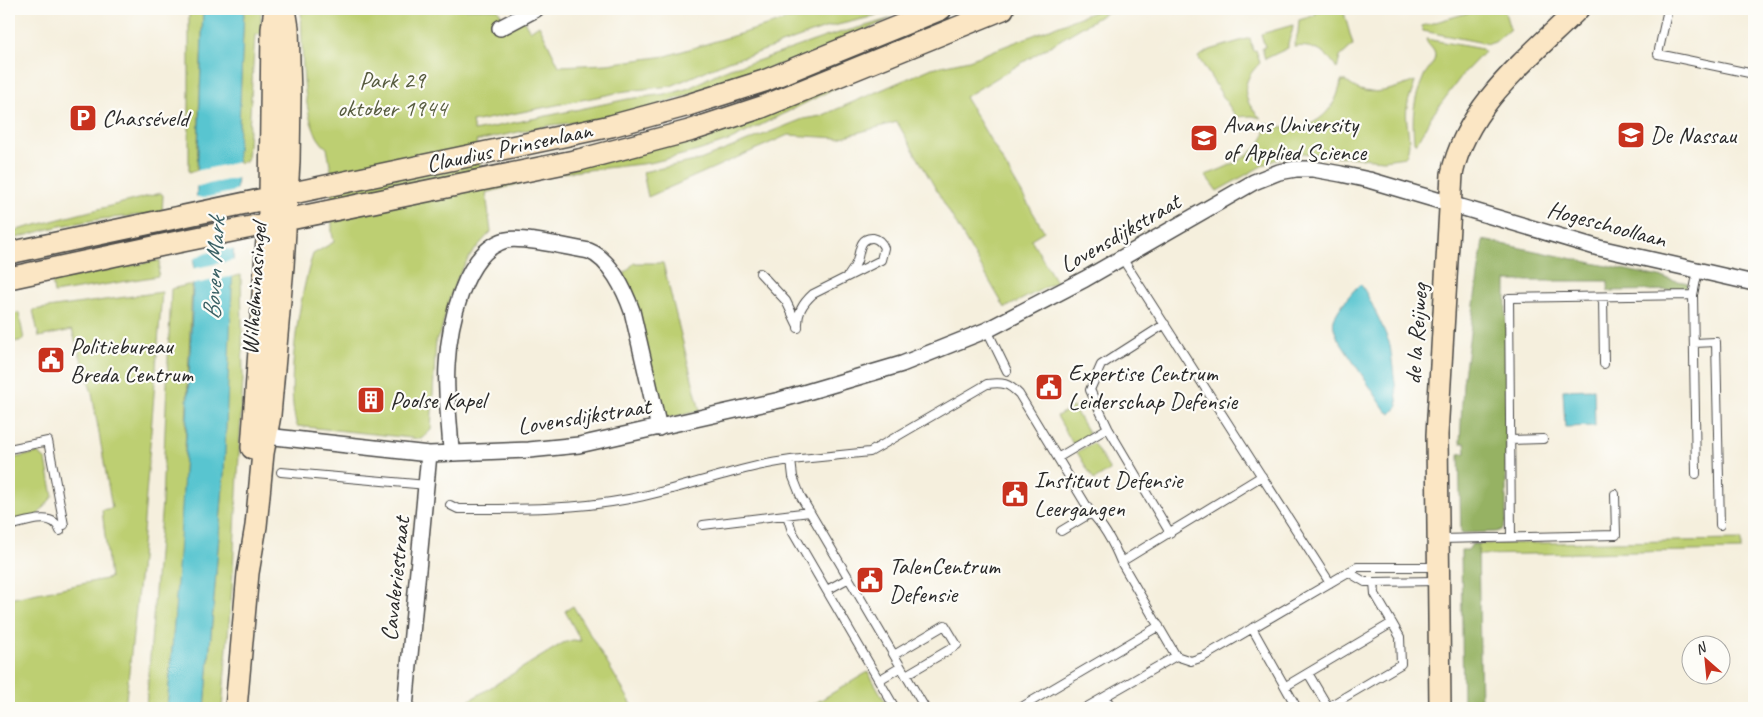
<svg xmlns="http://www.w3.org/2000/svg" width="1763" height="717" font-family="Caveat,sans-serif">
<style>
.green{fill:#bdcf72;stroke:#747d4e}
.forest{fill:#96b264;stroke:#606e48}
.water{fill:#58c5d0;stroke:#42787e}
.pier{fill:#f5efdd}
.lines{fill:none;stroke-linecap:round;stroke-linejoin:round}
.lane-casing{stroke:#494846;stroke-width:10}
.street-casing{stroke:#494846;stroke-width:18}
.secondary-casing{stroke:#494846;stroke-width:24}
.lane{stroke:#fff;stroke-width:8}
.street{stroke:#fff;stroke-width:15}
.secondary{stroke:#fbe6c4;stroke-width:21}
.labels{text-anchor:middle;dominant-baseline:central;stroke-width:4.5;stroke-linejoin:round;paint-order:stroke}
.park-label{font-size:24px;fill:#575c40;stroke:#fdfcf7}
.poi-label{font-size:24px;fill:#2b2b2b;stroke:#fdfcf7;text-anchor:start}
.street-label{font-size:24px;fill:#2b2b2b;stroke:#fdfcf7}
.water-label{font-size:25px;font-style:italic;fill:#3b6165;stroke:#fdfcf7}
</style>
<rect width="100%" height="100%" fill="#fdfcf7"/>
<filter id="ink" filterUnits="userSpaceOnUse"><feTurbulence type="fractalNoise" baseFrequency=".02" numOctaves="2"/><feDisplacementMap in="SourceGraphic" scale="10" xChannelSelector="R" yChannelSelector="G"/><feConvolveMatrix kernelMatrix="1 2 1 2 8 2 1 2 1" color-interpolation-filters="sRGB"/></filter>
<filter id="wash" filterUnits="userSpaceOnUse"><feTurbulence type="fractalNoise" baseFrequency=".0096" numOctaves="4" result="noise"/><feDisplacementMap in="SourceGraphic" scale="20" xChannelSelector="R" yChannelSelector="G"/><feGaussianBlur stdDeviation="1.12" result="paint"/><feColorMatrix in="noise" values="0 0 0 0 0 0 0 0 0 0 0 0 0 0 0 0 0 1.4 0 .05"/><feComposite in="paint" operator="in"/></filter>
<g filter="url(#wash)">
<rect width="100%" height="100%" fill="#f5efdd"/>
<path class="green" d="M189 9H203L197 170 189 172Z
M244 9H261V34L255 35 247 161 237 163Z
M301 9H498L507 27 523 19 530 31 539 25 559 66 607 64 666 56 783 21 814 9H893L867 18 825 28 754 54 728 61 671 86 626 91 472 122 474 131 628 99 673 93 689 88 716 74 730 68 757 61 828 36 869 25 892 18 817 52 620 118 552 125 476 141 484 187 851 80 731 140 698 151 650 163 552 174 486 193 491 232C468 255 458 273 448 303 444 316 444 329 436 340L431 430 421 439 297 426C284 388 300 293 313 254L334 242 332 233 331 170 327 148C299 129 303 41 301 9Z
M1101 9H1112L965 97 1044 231 1031 239 1056 282 1005 308 897 122 838 138 788 135 648 197 643 172 700 160 803 119 821 116 932 68 969 60Z
M1328 9H1343L1353 45 1340 57 1337 69C1329 53 1312 44 1294 47L1298 32 1299 20 1316 15 1315 12Z
M1481 9H1504L1510 29 1495 42 1489 44 1423 31 1422 26Z
M1293 25C1293 34 1287 40 1288 48L1265 59 1262 48 1265 47 1261 34Z
M1250 38 1253 51 1256 50 1260 63C1240 82 1241 100 1261 118L1252 116 1236 117 1198 57 1210 50Z
M1426 39 1482 49 1484 52 1463 74 1431 117 1416 144 1414 142C1412 114 1413 102 1424 76 1427 69 1434 65 1435 56 1435 48 1427 46 1426 39Z
M1341 81H1346C1365 100 1392 90 1415 81 1414 90 1408 98 1407 107 1404 124 1414 142 1405 157L1384 160 1301 153 1269 162 1217 191 1205 175C1222 170 1264 152 1265 131 1265 128 1264 126 1265 123 1300 138 1335 120 1341 81Z
M161 193 163 195 162 213 101 219 60 226 9 240V232Z
M160 260 158 276 54 293 52 281Z
M634 263H663L700 411 664 419 624 274Z
M241 275 243 379 232 588 222 708H205L224 474 231 277Z
M192 284 181 543 167 708H146L162 502 171 289Z
M162 292 140 571 125 708H9V599L110 578 102 510 112 508 92 393 72 330 39 337 33 310Z
M19 313 24 340 9 343V315Z
M1073 407 1089 434 1073 444 1057 416Z
M1093 443 1110 470 1094 480 1077 452Z
M38 453 46 460 53 496 36 517 9 522V459Z
M1741 540V550L1478 555V544Z
M573 606 634 708H457L563 643 573 640 581 641 565 611Z
M868 672 889 708H807Z"/>
<path class="forest" d="M1483 240 1688 283 1686 289 1682 290 1608 291V281H1506V521L1503 529 1496 532 1461 533 1459 454 1466 453 1465 443H1460L1463 383Z
M1472 544H1478L1481 708H1463L1461 550H1468Z"/>
<path class="water" d="M203 9H244L224 474 205 708H167C188 476 195 242 203 9Z
M1360 284C1365 287 1388 338 1390 345L1398 406 1391 414 1386 411 1338 339C1336 333 1332 326 1334 320 1336 310 1353 291 1360 284Z
M1594 389 1595 426 1565 427 1563 390Z"/>
<path class="pier" d="M239 162 238 178 194 187 195 171Z
M238 188 235 250 227 249 202 254 191 261 194 196 203 198 231 192Z
M235 260 234 276 190 285 191 269Z"/>
</g>
<g filter="url(#ink)">
<g class="lines">
<defs>
<path id="lane" d="M1668 9 1658 54 1754 74
M1122 258 1330 583
M760 273 786 301 797 324
M1693 295 1696 474
M1603 297 1604 364
M798 328C797 313 802 304 813 294L881 260 884 248C882 243 879 239 873 238 859 237 860 252 857 261 855 266 852 271 849 275
M987 330 1007 371
M1694 343 1716 342 1720 525
M1108 428 1090 390 1101 365 1165 324
M1511 440 1543 439
M9 449 48 441 64 525
M1059 457 1108 428 1170 533
M281 472 427 485
M450 505 458 509C515 509 572 510 629 499 683 489 736 467 791 460
M787 515 792 531 895 708
M703 525 810 512
M9 526C24 523 54 510 60 531
M1061 531 1091 513
M1511 537 1509 298 1693 295 1698 270
M1440 539 1616 535 1615 494
M1121 562 1262 476
M1374 582 1437 581
M827 590 849 578
M1252 628 1297 708
M894 655 945 625 957 645 906 675
M1308 673 1328 707 1401 664 1400 637 1392 623
M879 680 901 667
M1286 686 1392 623 1375 594 1374 582H1365L1348 572
M1105 697 1112 708
M925 708 801 497 793 477 791 460 870 452 987 384C1003 382 1008 383 1019 394L1091 513C1104 526 1114 545 1121 562L1176 656 1191 661 1203 657 1357 567H1436
M1020 708 1159 626
M1085 708 1176 656"/>
<path id="street" d="M500 28 536 9
M266 436 429 454 529 450 579 445 780 400 902 364 987 330 1085 279 1254 182 1279 172 1296 169H1313L1341 174 1369 180 1599 248 1754 283
M451 452C450 423 445 394 447 365 449 327 463 252 506 240 523 236 570 248 589 251 610 259 625 291 632 311L659 428
M405 708 429 454"/>
<path id="secondary" d="M9 253 611 126 685 106 764 81 941 9
M9 278 163 245 579 160 689 131 762 107 1003 9
M252 448 270 198 272 29 275 9
M236 708 248 573 256 526 263 453 270 415 283 266 289 161 290 96 288 28 285 9
M1440 708 1437 435 1452 174C1467 104 1530 57 1578 9"/>
</defs>
<use href="#lane" class="lane-casing"/>
<use href="#street" class="street-casing"/>
<use href="#secondary" class="secondary-casing"/>
<use href="#lane" class="lane"/>
<use href="#street" class="street"/>
<use href="#secondary" class="secondary"/>
</g>
</g>
<defs>
<symbol id="parking-square" viewBox="-11 -11 22 22"><rect x="-9" y="-9" width="18" height="18" rx="4" fill="#c8321e" stroke="#fdfcf7"/><path d="M-3.5-5.5H1a3.5 3.5 0 0 1 0 7H-1V5.5H-3.5ZM-1-3.4V-.6H.8a1.4 1.4 0 0 0 0-2.8Z" fill="#fff"/></symbol>
<symbol id="school-square" viewBox="-11 -11 22 22"><rect x="-9" y="-9" width="18" height="18" rx="4" fill="#c8321e" stroke="#fdfcf7"/><path d="M0-5L7-2L0 1L-7-2ZM-4 1L0 2.5L4 1V4Q0 6-4 4Z" fill="#fff"/></symbol>
<symbol id="university-square" viewBox="-11 -11 22 22"><rect x="-9" y="-9" width="18" height="18" rx="4" fill="#c8321e" stroke="#fdfcf7"/><path d="M0-5L7-2L0 1L-7-2ZM-4 1L0 2.5L4 1V4Q0 6-4 4Z" fill="#fff"/></symbol>
<symbol id="civic-square" viewBox="-11 -11 22 22"><rect x="-9" y="-9" width="18" height="18" rx="4" fill="#c8321e" stroke="#fdfcf7"/><path d="M-.6-6.5H3V-4.5H.6V-3L4-1V1h2V6H-6V1h2V-1L-.6-3ZM-1.2 2.5V6h2.4V2.5Z" fill="#fff"/></symbol>
<symbol id="building-square" viewBox="-11 -11 22 22"><rect x="-9" y="-9" width="18" height="18" rx="4" fill="#c8321e" stroke="#fdfcf7"/><path d="M-4-6H4V6H1V3H-1V6H-4ZM-2.5-4.3h1.7v1.8h-1.7ZM.8-4.3h1.7v1.8H.8ZM-2.5-1h1.7V.8h-1.7ZM.8-1h1.7V.8H.8Z" fill="#fff"/></symbol>
</defs>
<g fill-rule="evenodd">
<use href="#parking-square" x="67" y="102" width="32" height="32"/>
<use href="#school-square" x="1615" y="119" width="32" height="32"/>
<use href="#university-square" x="1188" y="122" width="32" height="32"/>
<use href="#civic-square" x="35" y="344" width="32" height="32"/>
<use href="#civic-square" x="1033" y="371" width="32" height="32"/>
<use href="#building-square" x="355" y="384" width="32" height="32"/>
<use href="#civic-square" x="999" y="478" width="32" height="32"/>
<use href="#civic-square" x="854" y="564" width="32" height="32"/>
</g>
<g class="labels">
<g class="park-label">
<text x="392" y="80">Park 29<tspan x="392" dy="28">oktober 1944</tspan></text>
</g>
<g class="poi-label">
<text x="102" y="118">Chasséveld</text>
<text x="1223" y="124">Avans University<tspan x="1223" dy="28">of Applied Science</tspan></text>
<text x="1650" y="135">De Nassau</text>
<text x="70" y="346">Politiebureau<tspan x="70" dy="28">Breda Centrum</tspan></text>
<text x="1068" y="373">Expertise Centrum<tspan x="1068" dy="28">Leiderschap Defensie</tspan></text>
<text x="390" y="400">Poolse Kapel</text>
<text x="1034" y="480">Instituut Defensie<tspan x="1034" dy="28">Leergangen</tspan></text>
<text x="889" y="566">TalenCentrum<tspan x="889" dy="28">Defensie</tspan></text>
</g>
<g class="street-label">
<text transform="translate(509 147) rotate(-12)">Claudius Prinsenlaan</text>
<text transform="translate(1607 224) rotate(15)">Hogeschoollaan</text>
<text transform="translate(1120 233) rotate(-30)">Lovensdijkstraat</text>
<text transform="translate(254 289) rotate(-86)">Wilhelminasingel</text>
<text transform="translate(1416 334) rotate(-86)">de la Reijweg</text>
<text transform="translate(584 416) rotate(-9)">Lovensdijkstraat</text>
<text transform="translate(395 579) rotate(-84)">Cavaleriestraat</text>
</g>
<g class="water-label">
<text transform="translate(214 269) rotate(-87)">Boven Mark</text>
</g>
</g>
<rect width="1763" height="717" fill="none" stroke="#fdfcf7" stroke-width="30"/>
<g transform="translate(1706 660) rotate(333)"><circle r="24" fill="#fdfcf7" stroke="#a9a8a5"/>
<path d="M0-4L9 19L0 12L-9 19Z" fill="#c8321e"/>
<text y="-8" font-size="14" font-weight="bold" text-anchor="middle" fill="#2b2b2b">N</text>
</g>
</svg>
